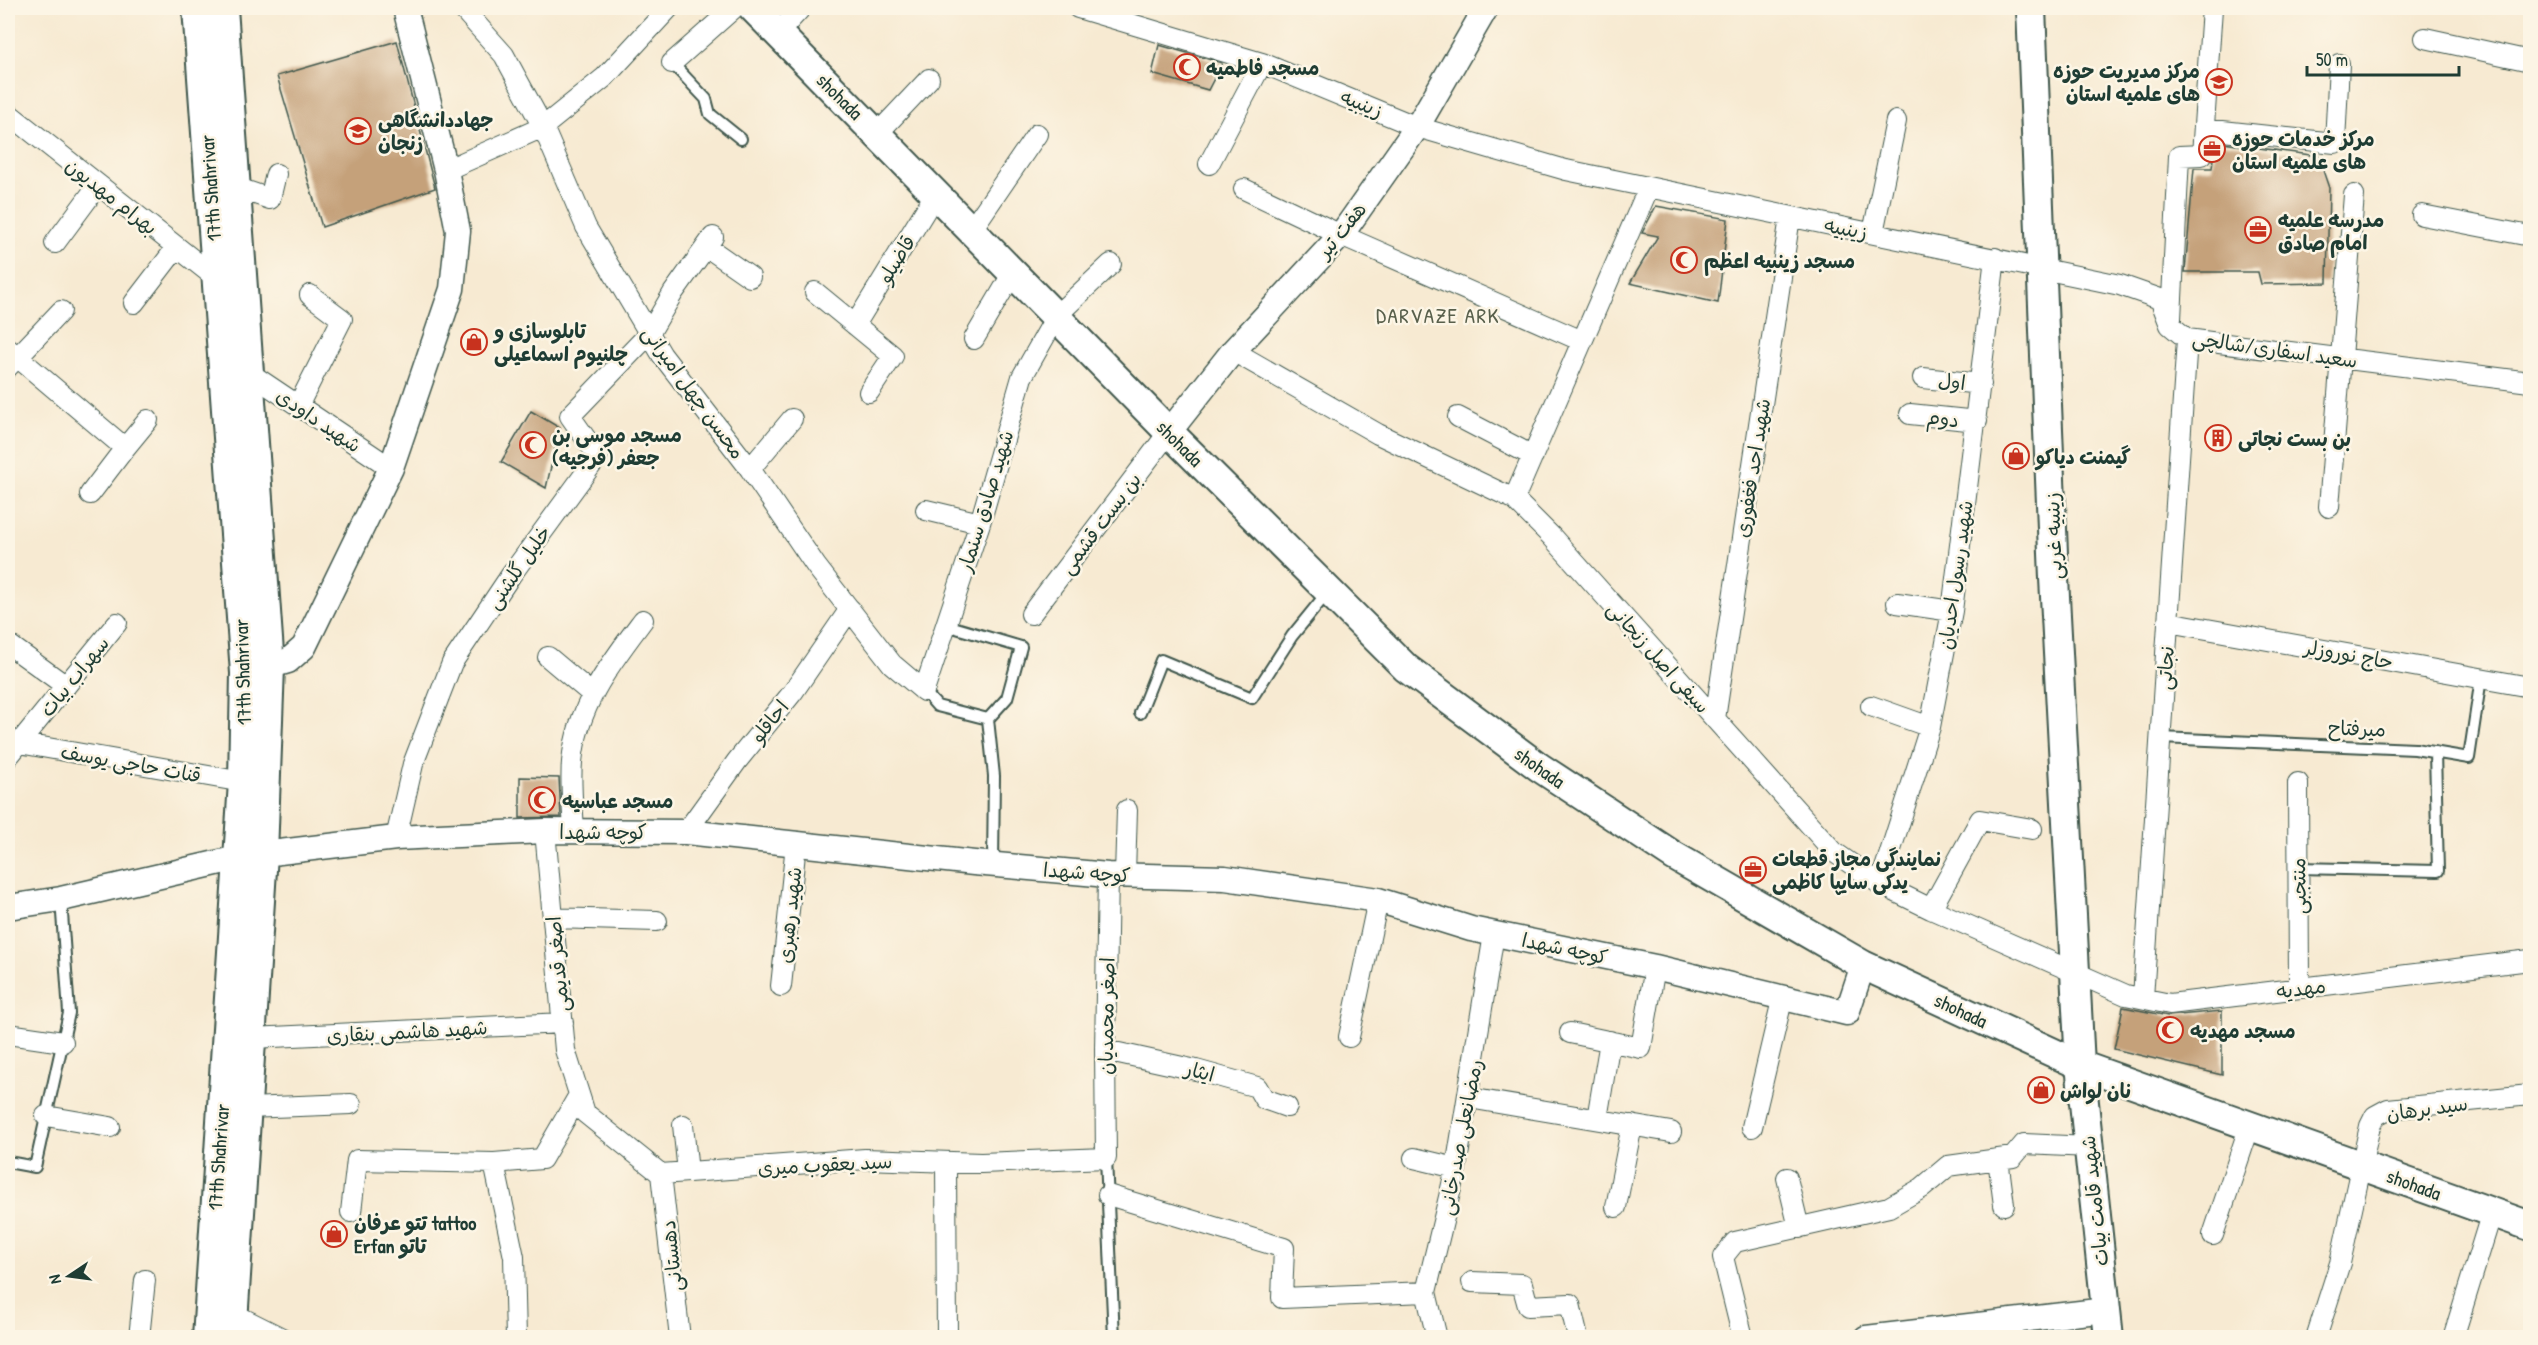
<svg xmlns="http://www.w3.org/2000/svg" width="2538" height="1345" font-family="'Patrick Hand','Playpen Sans Arabic',sans-serif">
<style>
.building{fill:#c5a17a}
.lines{fill:none;stroke-linecap:round;stroke-linejoin:round}
.service-casing{stroke:#3f574c;stroke-width:14}
.minor-casing{stroke:#3f574c;stroke-width:22}
.tertiary-casing{stroke:#3f574c;stroke-width:27}
.secondary-casing{stroke:#3f574c;stroke-width:32}
.service{stroke:#fff;stroke-width:10}
.minor{stroke:#fff;stroke-width:20}
.tertiary{stroke:#fff;stroke-width:24}
.secondary{stroke:#fff;stroke-width:28}
.labels{text-anchor:middle;dominant-baseline:central;stroke-width:5;stroke-linejoin:round;paint-order:stroke}
.poi-label{font-size:20px;font-weight:bold;fill:#1f3d34;stroke:#fcf5e5;text-anchor:start}
.street-label{font-size:20px;fill:#1f3d34;stroke:#fcf5e5}
.neighbourhood-label{font-size:21px;letter-spacing:1.5px;fill:#59604c;stroke:#fcf5e5}
</style>
<rect width="100%" height="100%" fill="#fcf5e5"/>
<filter id="ink" filterUnits="userSpaceOnUse"><feTurbulence type="fractalNoise" baseFrequency=".0167" numOctaves="2"/><feDisplacementMap in="SourceGraphic" scale="12" xChannelSelector="R" yChannelSelector="G"/><feConvolveMatrix kernelMatrix="1 2 1 2 8 2 1 2 1" color-interpolation-filters="sRGB"/></filter>
<filter id="wash" filterUnits="userSpaceOnUse"><feTurbulence type="fractalNoise" baseFrequency=".008" numOctaves="4" result="noise"/><feDisplacementMap in="SourceGraphic" scale="24" xChannelSelector="R" yChannelSelector="G"/><feGaussianBlur stdDeviation="1.35" result="paint"/><feColorMatrix in="noise" values="0 0 0 0 0 0 0 0 0 0 0 0 0 0 0 0 0 1.4 0 .05"/><feComposite in="paint" operator="in"/></filter>
<g filter="url(#wash)">
<rect width="100%" height="100%" fill="#f7ead2"/>
<g id="blocks">
<path class="building" d="M397 41 435 188 322 227 277 76Z
M1159 45 1222 63 1208 90 1152 74Z
M2215 142 2318 156 2329 188 2327 283 2261 284 2258 272H2185L2194 168H2212Z
M1656 206 1728 219 1718 303 1630 283 1658 236 1642 233Z
M531 411 560 428 546 488 501 462Z
M520 777 559 778 561 817 520 818Z
M2123 1007 2168 1016 2222 1011V1075L2114 1049Z"/>
</g>
</g>
<g filter="url(#ink)">
<use href="#blocks" fill-opacity="0" stroke="#3f574c" stroke-width="1.5"/>
<g class="lines">
<defs>
<path id="service" d="M672 63 706 99 710 114 741 139
M946 625 1021 647 1007 698 988 719
M924 691 937 706 988 719 994 776 993 865
M1140 713 1161 660 1252 698 1292 636 1327 593
M2160 738 2415 749 2469 758 2481 678
M2297 868 2438 871 2435 752
M1106 1158 1114 1338
M8 1162 35 1167 69 1013 61 899"/>
<path id="minor" d="M462 8 504 55 543 127 586 227 662 355 750 469 816 566 892 664 924 691 980 523 1022 377 1057 315 1111 264
M1078 8 1262 63 1417 127 1566 170 2120 285 2160 299 2170 325 2187 339 2530 382
M778 33 801 8
M2425 38 2530 61
M672 63 734 8
M8 113 216 278
M2204 129 2335 143 2339 64
M878 133 929 79
M1209 164 1262 63
M446 170 543 127 605 77 669 8
M235 187 270 199 276 174
M1244 189 1341 235 1582 341
M2422 215 2530 236
M972 229 1037 134
M1873 233 1896 121
M55 243 98 185
M707 247 750 277
M815 292 893 356 869 392
M134 303 177 247
M2171 319 2179 156 2202 155 2212 8
M855 325 936 193
M974 339 1014 271
M8 349 125 448 90 494
M1233 351 1378 434 1514 499 1552 537 1834 852 1880 884 1931 909 2126 995 2170 1004 2530 960
M8 367 61 311
M248 372 391 468
M1923 378 1981 384
M298 406 342 319 310 295
M1910 414 1977 421
M1458 417 1533 456
M125 448 148 420
M750 469 792 419
M1514 499 1648 189
M2329 507 2354 195
M926 510 980 523
M1897 603 1952 611
M1031 614 1169 432
M2168 622 2530 687
M8 644 66 686
M548 657 592 694
M1871 706 1930 727
M1715 719 1790 217
M19 743 243 782
M8 757 117 623
M2298 783 2299 988
M545 831 565 1050 585 1113 661 1174 865 1159 981 1163 1106 1158 1105 1050 1108 875
M574 831C573 809 570 784 572 762 577 706 610 664 643 620
M686 832 737 761 793 692 850 609
M396 838 413 764 452 663 511 575 598 456 570 416 649 334 673 293 713 237
M1125 874 1127 810
M1880 884 1930 727 1952 611 1995 258
M1931 909 1980 820 2032 829
M553 918 657 921
M781 986 796 844
M2143 998 2187 339
M1570 1033 1641 1048 1655 967
M8 1034 63 1042
M1349 1037 1378 900
M252 1038 563 1023
M1105 1050 1196 1070 1257 1087 1264 1099 1287 1107
M1469 1098 1671 1132
M247 1108 351 1104
M46 1116 110 1127
M1597 1119 1610 1041
M683 1125 688 1172
M1752 1127 1783 996
M1414 1158 1456 1168
M1998 1159 2004 1205
M946 1162 947 1338
M494 1163 514 1257 516 1338
M661 1174 680 1338
M1787 1178 1799 1228
M1108 1195 1284 1248 1282 1298 1426 1292
M1616 1207 1632 1125
M351 1212 357 1160 494 1163 542 1159 579 1095
M2213 1235 2250 1125
M1472 1282 1522 1284 1528 1306 1570 1304 1578 1338
M234 1314 282 1338
M139 1338 145 1280
M1437 1338 1426 1292 1456 1168 1494 934
M1743 1338 1723 1257 1735 1242 1889 1207 1922 1188 1948 1166 2013 1157 2024 1144 2089 1147
M2316 1338 2340 1263 2370 1126 2375 1116 2388 1109 2530 1095
M2453 1338 2492 1212"/>
<path id="tertiary" d="M1169 432 1233 351 1341 235 1417 127 1486 8
M254 671 288 661 304 647 391 468 452 289 458 231 446 170 405 8
M263 854 396 838 545 831 686 832 974 863 1108 875 1225 878 1378 900 1471 929 1655 967 1847 1013 1863 965
M8 907 61 899 238 858
M1866 1338 2106 1310"/>
<path id="secondary" d="M197 8 245 673 243 782 207 1338
M223 8 270 667 263 854 232 1338
M753 8 1169 432 1406 668 1539 767 1674 856 1863 965 2080 1065 2530 1226
M2031 8 2054 578 2080 1065 2109 1338"/>
</defs>
<use href="#service" class="service-casing"/>
<use href="#minor" class="minor-casing"/>
<use href="#tertiary" class="tertiary-casing"/>
<use href="#secondary" class="secondary-casing"/>
<use href="#service" class="service"/>
<use href="#minor" class="minor"/>
<use href="#tertiary" class="tertiary"/>
<use href="#secondary" class="secondary"/>
</g>
</g>
<defs>
<symbol id="mosque-ring" viewBox="-11 -11 22 22"><circle r="9.5" fill="#fcf5e5" stroke="#c8321e" stroke-width="1.5"/><path d="M3.5-4.9A6 6 0 1 0 3.5 4.9A5 5 0 1 1 3.5-4.9Z" fill="#c8321e"/></symbol>
<symbol id="university-ring" viewBox="-11 -11 22 22"><circle r="9.5" fill="#fcf5e5" stroke="#c8321e" stroke-width="1.5"/><path d="M0-5L7-2L0 1L-7-2ZM-4 1L0 2.5L4 1V4Q0 6-4 4Z" fill="#c8321e"/></symbol>
<symbol id="office-ring" viewBox="-11 -11 22 22"><circle r="9.5" fill="#fcf5e5" stroke="#c8321e" stroke-width="1.5"/><path d="M-6-3h4V-5.5h4V-3h4V5H-6ZM-1-4.5V-3h2v-1.5ZM-6 0V1H6V0Z" fill="#c8321e"/></symbol>
<symbol id="shop-ring" viewBox="-11 -11 22 22"><circle r="9.5" fill="#fcf5e5" stroke="#c8321e" stroke-width="1.5"/><path d="M-5-2.5h2.3a2.7 3.5 0 0 1 5.4 0H5L5.5 6h-11ZM-1.5-2.5h3a1.5 2.3 0 0 0-3 0Z" fill="#c8321e"/></symbol>
<symbol id="building-ring" viewBox="-11 -11 22 22"><circle r="9.5" fill="#fcf5e5" stroke="#c8321e" stroke-width="1.5"/><path d="M-4-6H4V6H1V3H-1V6H-4ZM-2.5-4.3h1.7v1.8h-1.7ZM.8-4.3h1.7v1.8H.8ZM-2.5-1h1.7V.8h-1.7ZM.8-1h1.7V.8H.8Z" fill="#c8321e"/></symbol>
</defs>
<g fill-rule="evenodd">
<use href="#mosque-ring" x="1172" y="52" width="30" height="30"/>
<use href="#university-ring" x="2204" y="67" width="30" height="30"/>
<use href="#university-ring" x="343" y="116" width="30" height="30"/>
<use href="#office-ring" x="2197" y="134" width="30" height="30"/>
<use href="#office-ring" x="2243" y="215" width="30" height="30"/>
<use href="#mosque-ring" x="1669" y="245" width="30" height="30"/>
<use href="#shop-ring" x="459" y="327" width="30" height="30"/>
<use href="#building-ring" x="2203" y="423" width="30" height="30"/>
<use href="#mosque-ring" x="518" y="430" width="30" height="30"/>
<use href="#shop-ring" x="2001" y="441" width="30" height="30"/>
<use href="#mosque-ring" x="527" y="785" width="30" height="30"/>
<use href="#office-ring" x="1738" y="855" width="30" height="30"/>
<use href="#mosque-ring" x="2155" y="1015" width="30" height="30"/>
<use href="#shop-ring" x="2026" y="1075" width="30" height="30"/>
<use href="#shop-ring" x="319" y="1219" width="30" height="30"/>
</g>
<g class="labels">
<g class="poi-label">
<text x="1206" y="67">مسجد فاطمیه</text>
<text x="2200" y="70" text-anchor="end">مرکز مدیریت حوزه<tspan x="2200" dy="23">های علمیه استان</tspan></text>
<text x="378" y="119">جهاددانشگاهی<tspan x="378" dy="23">زنجان</tspan></text>
<text x="2232" y="138">مرکز خدمات حوزه<tspan x="2232" dy="23">های علمیه استان</tspan></text>
<text x="2278" y="219">مدرسه علمیه<tspan x="2278" dy="23">امام صادق</tspan></text>
<text x="1704" y="260">مسجد زینبیه اعظم</text>
<text x="494" y="330">تابلوسازی و<tspan x="494" dy="23">چلنیوم اسماعیلی</tspan></text>
<text x="552" y="434">مسجد موسی بن<tspan x="552" dy="23">جعفر (فرجیه)</tspan></text>
<text x="2238" y="438">بن بست نجاتی</text>
<text x="2036" y="456">گیمنت دیاکو</text>
<text x="562" y="800">مسجد عباسیه</text>
<text x="1772" y="858">نمایندگی مجاز قطعات<tspan x="1772" dy="23">یدکی سایپا کاظمی</tspan></text>
<text x="2190" y="1030">مسجد مهدیه</text>
<text x="2060" y="1090">نان لواش</text>
<text x="354" y="1222">تتو عرفان tattoo<tspan x="354" dy="23">Erfan تاتو</tspan></text>
</g>
<g class="street-label">
<text transform="translate(840 96) rotate(45)">shohada</text>
<text transform="translate(1362 103) rotate(22)">زینبیه</text>
<text transform="translate(210 188) rotate(-94)">17th Shahrivar</text>
<text transform="translate(112 196) rotate(38)">بهرام مهدیون</text>
<text transform="translate(1846 228) rotate(11)">زینبیه</text>
<text transform="translate(1341 230) rotate(-51)">هفت تیر</text>
<text transform="translate(896 259) rotate(-58)">قاضیلو</text>
<text transform="translate(2275 349) rotate(8)">سعید اسفاری/شالچی</text>
<text transform="translate(1952 381) rotate(6)">اول</text>
<text transform="translate(694 392) rotate(54)">محسن چهل امیرانی</text>
<text transform="translate(1943 418) rotate(7)">دوم</text>
<text transform="translate(319 420) rotate(34)">شهید داودی</text>
<text transform="translate(1180 443) rotate(45)">shohada</text>
<text transform="translate(1752 468) rotate(-81)">شهید احد فغفوری</text>
<text transform="translate(985 501) rotate(-73)">شهید صادق سنمار</text>
<text transform="translate(1100 523) rotate(-53)">بن بست قشمی</text>
<text transform="translate(2053 536) rotate(-92)">زینبیه غربی</text>
<text transform="translate(518 567) rotate(-55)">خلیل گلشنی</text>
<text transform="translate(1955 575) rotate(-82)">شهید رسول احدیان</text>
<text transform="translate(2349 654) rotate(10)">حاج نوروزلر</text>
<text transform="translate(1659 657) rotate(48)">سیفی اصل زنجانی</text>
<text transform="translate(2165 668) rotate(-86)">نجاتی</text>
<text transform="translate(242 672) rotate(-92)">17th Shahrivar</text>
<text transform="translate(74 676) rotate(-51)">سهراب بیات</text>
<text transform="translate(769 721) rotate(-51)">اجاقلو</text>
<text transform="translate(2357 728) rotate(2)">میرفتاح</text>
<text transform="translate(131 763) rotate(10)">قنات حاجی یوسف</text>
<text transform="translate(1540 767) rotate(35)">shohada</text>
<text x="603" y="831">کوچه شهدا</text>
<text transform="translate(1087 872) rotate(4)">کوچه شهدا</text>
<text transform="translate(2298 886) rotate(-91)">منتجبی</text>
<text transform="translate(789 915) rotate(-84)">شهید رهبری</text>
<text transform="translate(1565 948) rotate(12)">کوچه شهدا</text>
<text transform="translate(557 964) rotate(-95)">اصغر قدیمی</text>
<text transform="translate(2301 988) rotate(-7)">مهدیه</text>
<text transform="translate(1961 1010) rotate(25)">shohada</text>
<text transform="translate(1106 1016) rotate(-89)">اصغر محمدیان</text>
<text transform="translate(407 1031) rotate(-3)">شهید هاشمی بنقاری</text>
<text transform="translate(1200 1071) rotate(14)">ایثار</text>
<text transform="translate(2427 1108) rotate(-8)">سید برهان</text>
<text transform="translate(1460 1137) rotate(-79)">رمضانعلی صدرخانی</text>
<text transform="translate(218 1157) rotate(-86)">17th Shahrivar</text>
<text transform="translate(825 1164) rotate(-3)">سید یعقوب میری</text>
<text transform="translate(2414 1184) rotate(20)">shohada</text>
<text transform="translate(2094 1201) rotate(-96)">شهید قامت بیات</text>
<text transform="translate(671 1256) rotate(-96)">دهستانی</text>
</g>
<g class="neighbourhood-label">
<text x="1438" y="315">DARVAZE ARK</text>
</g>
</g>
<rect width="2538" height="1345" fill="none" stroke="#fcf5e5" stroke-width="30"/>
<g transform="translate(69 1276) rotate(257)" stroke="#fcf5e5" stroke-width="4.5" paint-order="stroke">
<path d="M0-4.5L10 22L0 15L-10 22Z" fill="#1f3d34"/>
<text y="-9" font-size="16" font-weight="bold" text-anchor="middle" fill="#1f3d34">N</text>
</g>
<path d="M2307 66v9h152v-9" fill="none" stroke="#1f3d34" stroke-width="3"/>
<text x="2316" y="66" font-size="18" fill="#1f3d34" stroke="#fcf5e5" stroke-width="4.5" paint-order="stroke">50 m</text>
</svg>
